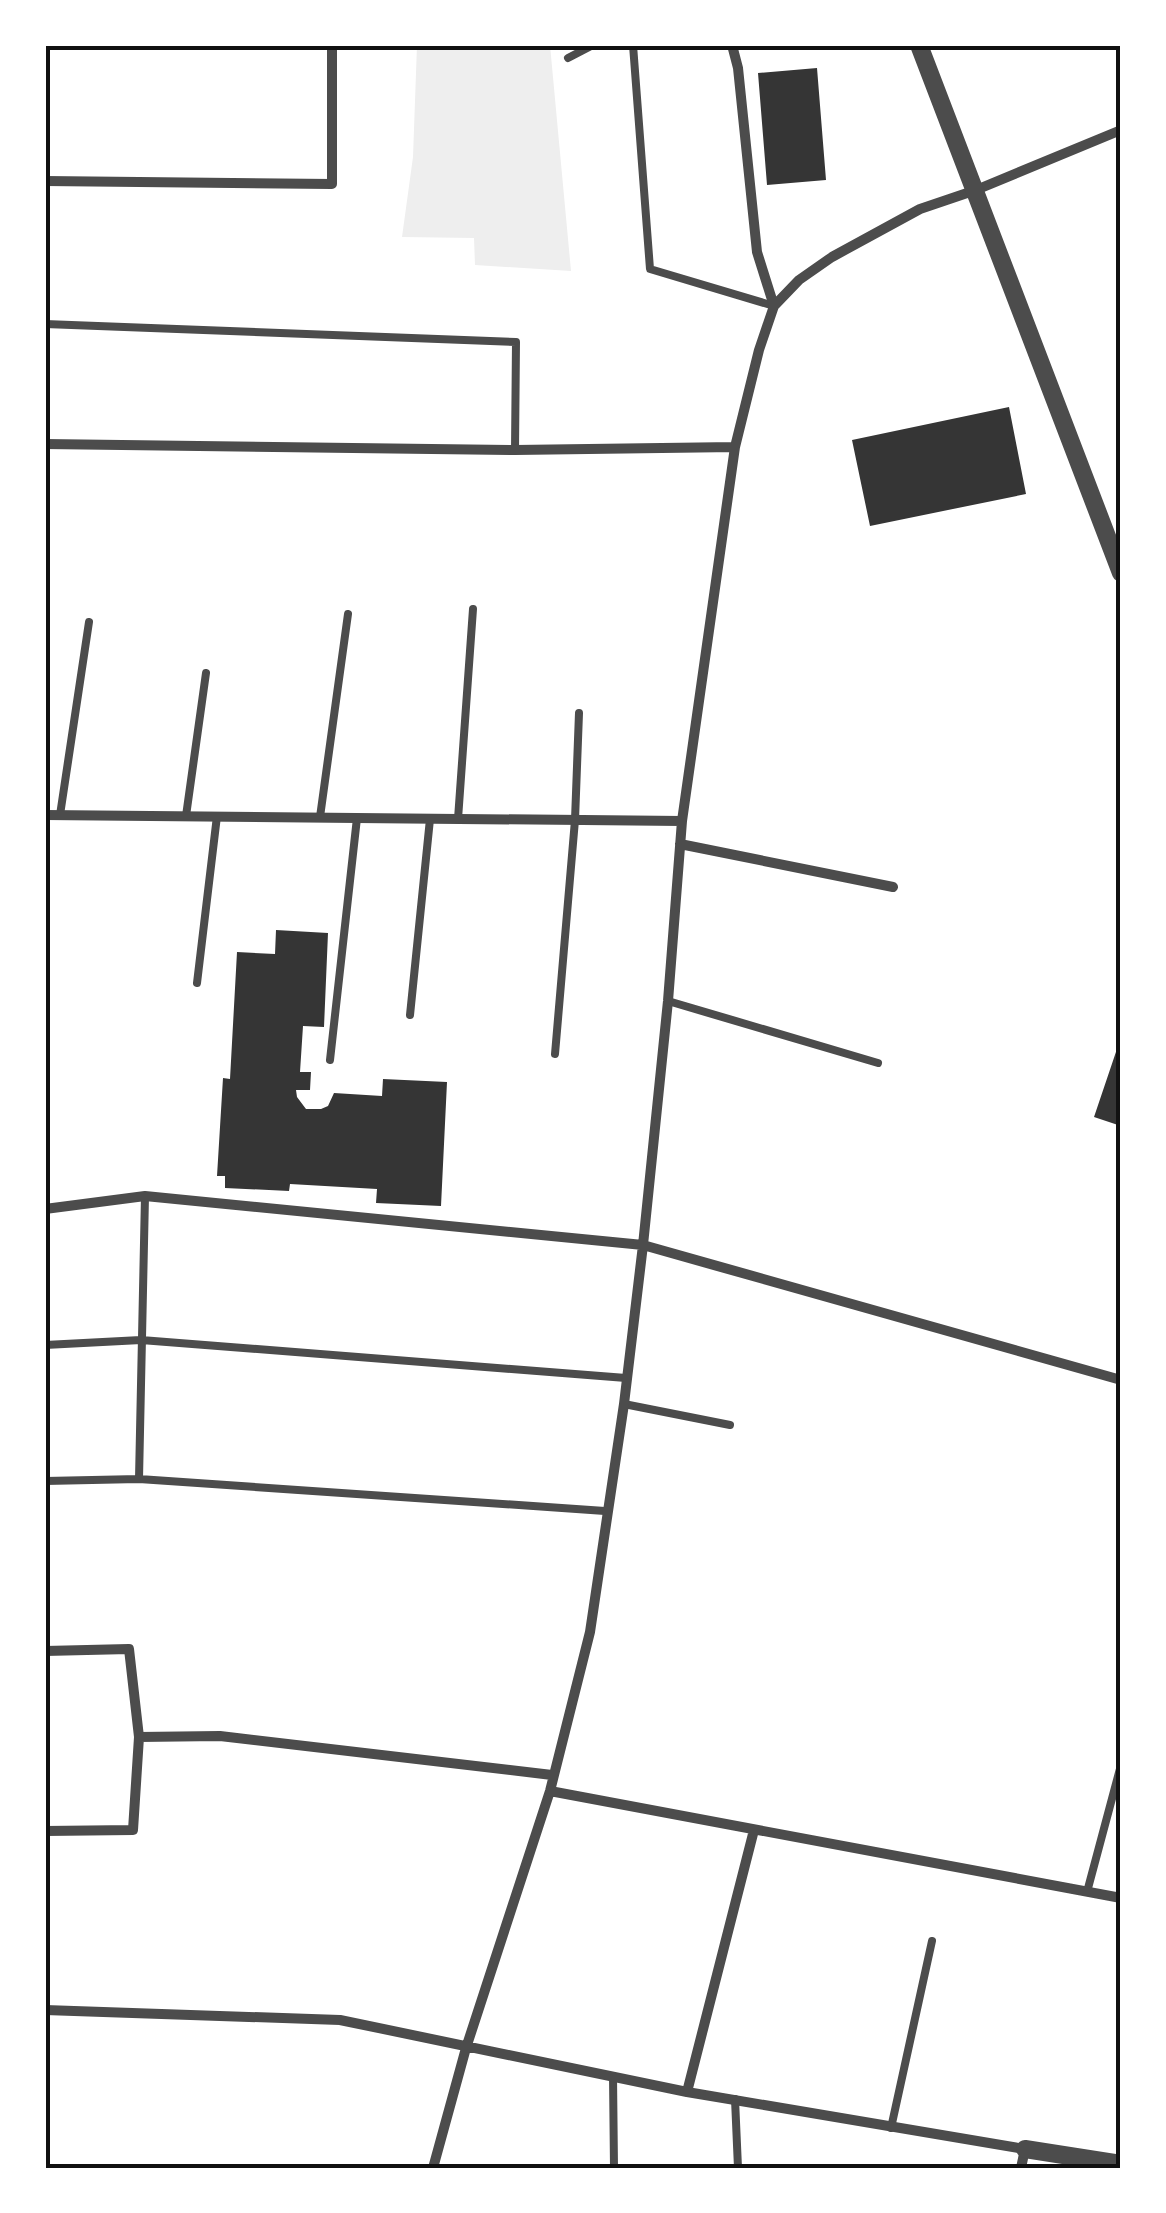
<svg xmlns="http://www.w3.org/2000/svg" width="1166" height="2213" font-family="'Fira Sans Condensed',sans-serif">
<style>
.green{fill:#eee}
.building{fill:#353535}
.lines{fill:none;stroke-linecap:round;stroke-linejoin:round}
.service{stroke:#4c4c4c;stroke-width:8}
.minor{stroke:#4c4c4c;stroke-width:10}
.tertiary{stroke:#4c4c4c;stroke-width:18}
.neatline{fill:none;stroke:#111;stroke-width:4}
</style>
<rect width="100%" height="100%" fill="#fff"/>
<path class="green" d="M417 45H550L571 271 475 265 474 238 402 237 413 157Z"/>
<path class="building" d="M817 68 826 180 767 185 758 73Z
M1009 407 1026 494 870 526 852 440Z
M276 930 328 933 324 1027 303 1026 300 1072H311L310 1090H296L297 1097 306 1109H321L328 1106 334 1093 382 1096 383 1079 447 1082 441 1206 376 1203 377 1189 290 1184 289 1191 225 1188V1176H217L223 1078 230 1079 237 952 275 954Z
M1120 1040H1121V1126L1094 1117Z"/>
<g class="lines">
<path class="service" d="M633 45 650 269 774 306
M568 58 593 45
M45 324 516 342 515 450
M60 815 89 622
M186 816 206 673
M320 817 348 614
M458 819 473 609
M197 983 217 816
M668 1001 878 1063
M410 1015 430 819
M555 1054 575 820 579 713
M330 1060 357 818
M45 1345 141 1340 626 1378
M624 1404 730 1425
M139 1479 145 1196
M45 1481 139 1479 605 1511
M1087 1892 1121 1765
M613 2076 614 2168
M735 2099 738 2168
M891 2128 932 1941"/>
<path class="minor" d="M732 45 738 68 757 252 774 306
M45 181 332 184V45
M45 444 515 450 735 447
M45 815 682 821
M680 844 893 887
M45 1209 145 1196 643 1245 1121 1380
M45 1651 129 1649 139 1737 220 1736 552 1775
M550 1791 1121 1898
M45 1831 133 1830 139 1737
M45 2010 340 2020 687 2092 1025 2149 1021 2168
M687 2092 754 1830
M433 2168 466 2048 550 1791 590 1632 624 1404 643 1245 668 1001 682 821 735 447 759 350 774 306 799 280 832 257 920 209 976 190 1121 130"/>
<path class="tertiary" d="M919 45 1121 573
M1025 2149 1121 2164"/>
</g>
<rect width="1166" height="2213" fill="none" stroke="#ffffff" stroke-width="95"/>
<rect x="48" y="48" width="1070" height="2118" class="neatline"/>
</svg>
